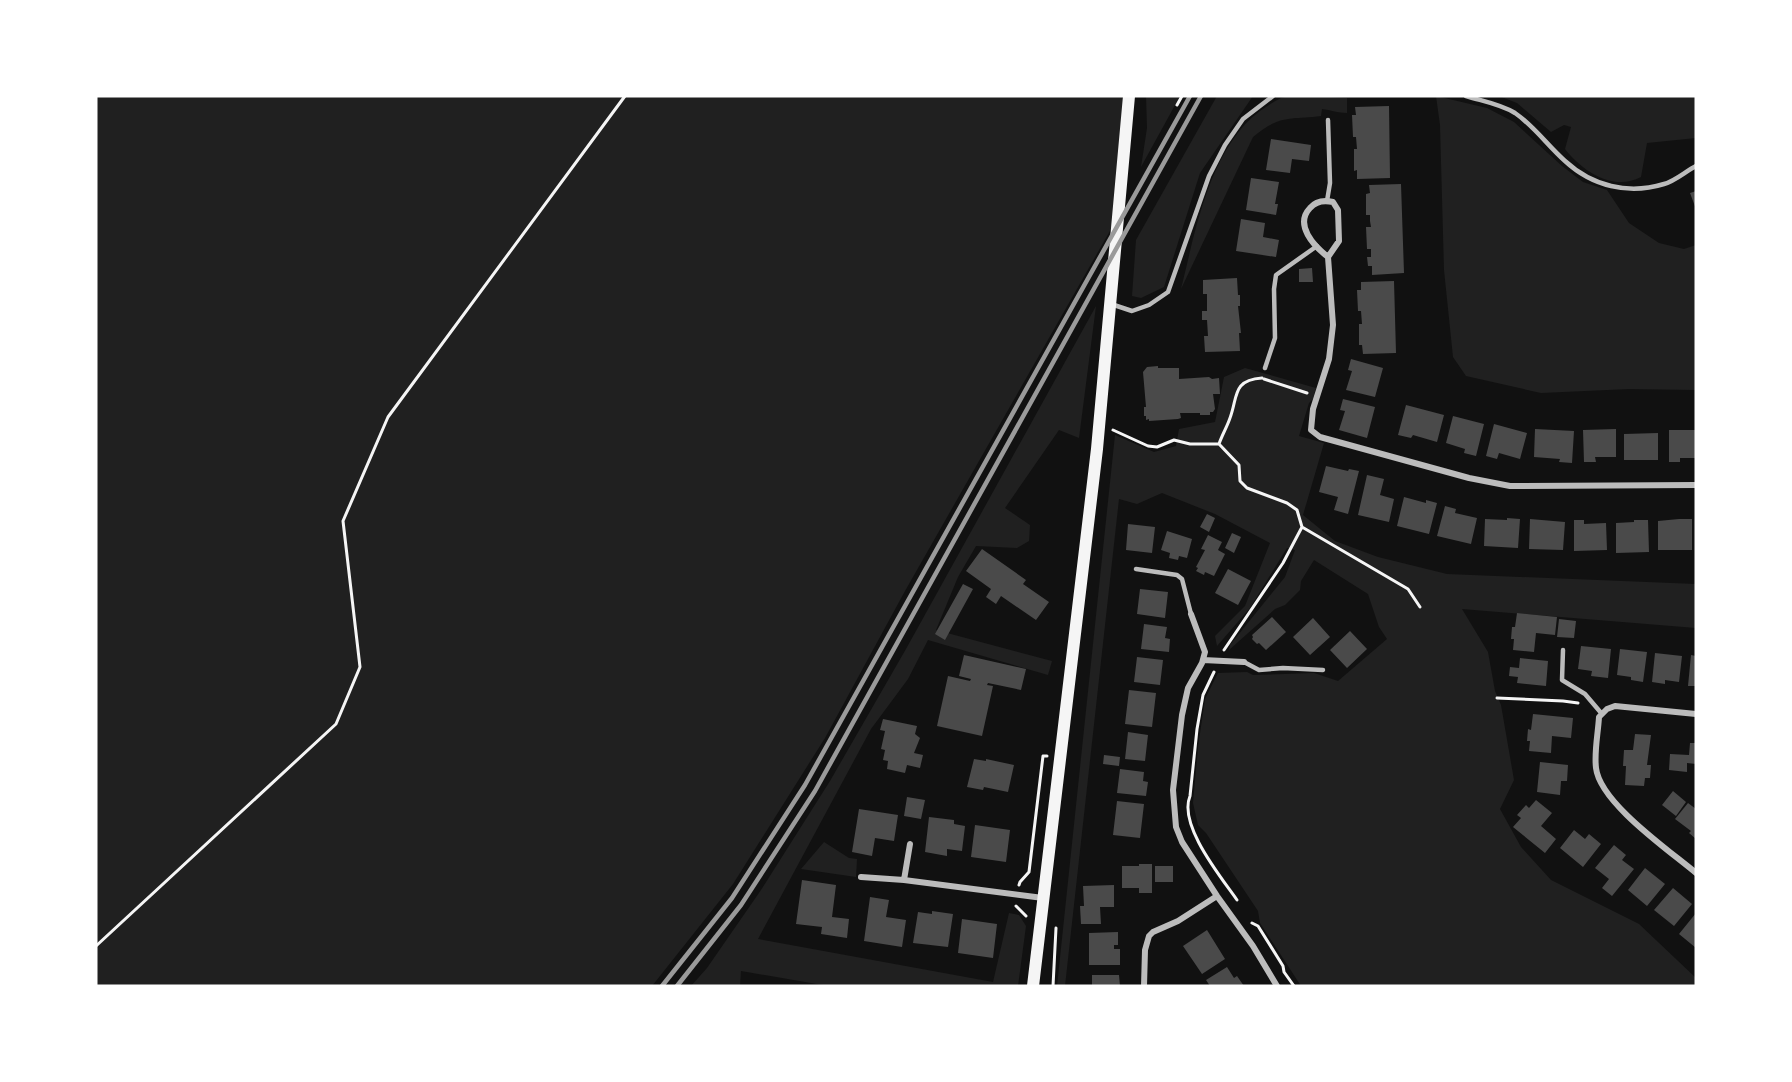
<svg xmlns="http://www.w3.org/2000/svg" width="1792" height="1082" font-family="'Titillium Web',sans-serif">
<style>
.green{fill:#202020}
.building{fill:#4a4a4a}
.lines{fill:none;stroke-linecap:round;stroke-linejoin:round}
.path{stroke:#f5f5f5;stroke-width:3}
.service{stroke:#bcbcbc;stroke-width:4.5}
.minor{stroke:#bcbcbc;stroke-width:6}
.secondary{stroke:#f5f5f5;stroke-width:12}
.rail{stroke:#9a9a9a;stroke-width:4.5}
</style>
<rect width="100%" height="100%" fill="#111"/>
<path class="green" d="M96 96H1129L1119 215 905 591 825 738 733 884 652 986H96Z
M1146 96H1180L1141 167 1147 128Z
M1217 96H1253L1200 173 1164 287 1141 298 1132 296 1136 240Z
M1318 96 1347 98V113C1338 113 1331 110 1322 109L1321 116C1289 120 1281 114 1253 137L1181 289C1196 229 1211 139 1269 105 1272 103 1277 100 1281 98 1291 95 1306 97 1318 96Z
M1436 96 1487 108 1514 122 1562 166 1583 182 1607 190 1629 223 1659 243 1684 249 1696 245V390L1629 389 1541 393 1466 376 1453 357 1444 270 1440 125Z
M1499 96H1696V138L1647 143 1641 177C1613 192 1582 171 1565 149L1571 127 1564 125 1551 132 1517 103Z
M1096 306 1079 438 1059 430 1005 508 1030 525 1029 541 1017 548 976 546 958 577 936 630 1052 661 1048 675 928 640 908 679 871 729 758 939 993 982 1009 913 1019 915 1026 926 1018 986H828L741 971 740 986H691L707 968 761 890 830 781 906 649Z
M1245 368 1316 388 1313 399 1309 403 1299 436 1324 443 1303 515 1335 541 1378 557 1447 574 1696 584V628L1462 609 1488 652 1495 691 1501 705 1514 780 1500 809 1521 847 1551 880 1639 924 1696 978V986H1301L1260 923 1258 911 1206 833 1198 825 1193 803 1198 747 1205 699 1218 673 1247 672 1253 675 1314 673 1338 681 1387 639 1379 627 1368 594 1314 560 1301 581 1300 590 1285 605 1275 609 1229 650 1230 645 1285 577 1295 550 1287 548 1250 608 1217 646 1215 636 1245 606 1270 543 1215 514 1162 493 1137 504 1119 499 1065 986H1057L1115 435 1154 452 1176 446 1179 429 1215 422 1224 377Z
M824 842 849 858 857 859 856 877 801 869Z"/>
<path class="building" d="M1389 106 1390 178 1357 179V170L1354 171V149H1357L1356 137H1353L1352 115H1356L1355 107Z
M1271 139 1311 145 1309 161 1292 159 1290 173 1266 170Z
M1251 178 1279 182 1275 204H1278L1276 215 1246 210Z
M1401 184 1404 273 1372 275V266H1368L1367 257H1371V249H1367L1366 227H1371L1370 221V215H1366V194L1370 193 1369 185Z
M1696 191V209L1690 193Z
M1241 219 1265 223 1263 237 1279 240 1276 257 1236 251Z
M1312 268 1313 282H1299V269Z
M1237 278 1238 295H1240V306H1238L1241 333H1239L1240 351 1205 352 1204 336H1208L1207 320H1202V311H1207V294H1203V280Z
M1394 281 1396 353 1363 354 1362 345H1359V324H1362L1361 311H1358L1357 290H1361V282Z
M1351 359 1383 368 1375 397 1346 390 1352 371 1348 370Z
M1158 366V368H1179V379L1209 377 1212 379 1219 378 1220 394H1213L1215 409 1213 412H1210V415H1200V413H1180L1181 418 1178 419 1149 421V419L1146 420V416H1144V407H1146L1143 372 1147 367Z
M1343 399 1375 407 1367 438 1339 430 1345 411 1340 410Z
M1406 405 1444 415 1437 442 1413 435 1411 438 1398 435Z
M1453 416 1484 424 1476 456 1464 453 1465 449 1446 443Z
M1494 424 1527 433 1520 459 1499 453 1497 459 1486 456Z
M1535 429 1574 431 1572 463 1559 462 1560 459 1534 457Z
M1616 429V457H1595L1596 462H1584L1583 430Z
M1669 430H1696V458H1680V462H1669Z
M1658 433V460H1624V434Z
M1326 466 1348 471 1349 469 1359 471 1348 514 1334 510 1338 497 1319 492Z
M1367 475 1384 479 1380 495 1394 499 1389 522 1358 515Z
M1404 497 1426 503V500L1437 503 1429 534 1397 526Z
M1445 506 1456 509 1455 513 1477 518 1471 544 1437 536Z
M1207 514 1215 518 1209 532 1200 527Z
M1507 518 1520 519 1518 548 1484 546 1485 519 1507 520Z
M1530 519 1565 522 1563 550 1529 549Z
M1679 519H1692V550H1658V521Z
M1574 520H1584V524L1606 523 1607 550 1574 551Z
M1634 520H1648L1649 552 1616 553V523L1634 522Z
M1128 524 1155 527 1152 553 1126 550Z
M1167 531 1192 539 1187 558 1179 556 1178 560 1169 558 1170 553 1161 550Z
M1232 533 1241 537 1234 553 1225 548Z
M1208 535 1222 542 1218 550 1225 554 1214 576 1205 572 1204 575 1196 571 1198 568 1196 567 1205 550 1201 549Z
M982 549 1026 580 1023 584 1049 602 1036 620 1001 596 996 604 986 597 991 589 966 571Z
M1228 569 1251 581 1238 605 1215 593Z
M963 584 973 589 945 640 935 634Z
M1140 589 1168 592 1165 618 1137 614Z
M1517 613 1557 617 1555 635 1536 633 1534 652 1513 650 1514 639H1511L1512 627H1515Z
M1272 617 1286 632 1266 650 1259 643 1257 644 1252 639 1253 637 1252 635Z
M1313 618 1330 637 1310 655 1293 637Z
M1559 619 1576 621 1574 638 1557 637Z
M1144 624 1167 627 1165 638 1170 639 1169 652 1141 649Z
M1350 631 1367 649 1347 668 1330 650Z
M1581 646 1611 649 1608 678 1591 676 1592 671 1578 669Z
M1620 649 1647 652 1643 682 1631 680V677L1617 675Z
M1655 653 1682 656 1679 682 1665 680V684L1652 682Z
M964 655 1026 669 1021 690 988 683 987 685 993 686 982 736 937 726 948 676 970 681 971 679 959 676Z
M1691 655 1696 656V686H1688Z
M1137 657 1163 660 1160 685 1134 682Z
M1520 658 1548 661 1546 686 1517 683 1518 677 1509 676 1510 667 1519 668Z
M1129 690 1156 693 1152 727 1125 724Z
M1533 714 1573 718 1571 738 1552 736 1551 753 1529 751 1530 741H1527L1528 729 1531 730Z
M883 719 917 726 915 734 920 738 914 753 923 755 920 768 907 765 905 773 887 769 888 761 883 760 885 750 881 749 885 731 880 730Z
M1128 732 1148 735 1145 761 1125 759Z
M1635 734 1651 735 1647 765H1651L1650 778H1645L1644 786 1625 785 1626 766H1623L1624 750H1633Z
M1690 743H1696V764L1687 763V772L1669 770 1670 754 1689 755Z
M1104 755 1120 757 1119 766 1103 764Z
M974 759 986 761V759L1014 765 1008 792 984 787 983 790 967 787Z
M1540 762 1568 765 1567 781H1561L1560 795 1537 792Z
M1120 769 1144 772 1143 781 1148 782 1146 796 1117 793Z
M1673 791 1686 802 1676 816 1662 805Z
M907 797 925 800 921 819 904 816Z
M1536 800 1552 813 1541 826 1556 839 1545 853 1513 827 1521 818 1517 815 1526 805 1529 808Z
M1117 801 1144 804 1140 838 1113 835Z
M1688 803 1696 809V839L1689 833 1691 831 1675 819Z
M859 809 898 815 894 841 875 838 872 856 852 852Z
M929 817 954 820V824L965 826 962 851 947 849V856L925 852Z
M975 825 1010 830 1006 862 971 857Z
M1574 830 1585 839 1589 834 1601 844 1583 867 1560 848Z
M1614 845 1626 855 1622 860 1634 869 1612 896 1602 888 1609 879 1595 868Z
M1139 864H1152V893H1139V888H1122V866H1139Z
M1155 866H1173V882H1155Z
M1645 868 1665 884 1647 906 1628 890Z
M802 880 836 885 832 917 849 919 847 938 821 934 822 927 796 924Z
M1114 885V907H1100L1101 924H1081L1080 906H1084L1083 886Z
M1673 888 1692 904 1674 926 1654 910Z
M870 897 889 900 886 917 906 920 902 947 864 941Z
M932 911 953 914 948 947 913 943 918 912 932 914Z
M1696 913V948L1679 934Z
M962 919 997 924 993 958 958 953Z
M1207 930 1225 959 1202 974 1183 946Z
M1118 932V945H1114V949H1120V965H1089V933Z
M1227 967 1234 978 1237 976 1244 986H1210L1206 980Z
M1092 975H1119L1120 986H1092Z"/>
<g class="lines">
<path class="path" d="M1177 105 1182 96
M1264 379 1307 393
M1113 430 1148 446 1157 447 1174 440 1190 444H1219
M1302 527 1408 589 1420 607
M1224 650 1283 563 1302 527 1297 510 1287 503 1247 488 1240 481 1239 465 1219 444C1222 435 1227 427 1230 418 1238 397 1232 380 1262 378
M1214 672 1203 695 1197 729 1190 796C1178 825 1221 877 1237 900
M1497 698 1563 701 1578 703
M1019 885 1020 882 1029 872 1043 756H1047
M1016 906 1026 916
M1252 923 1258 926 1283 966 1284 972 1294 986
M96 946 336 724 360 667 343 521 388 417 625 96
M1053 986 1056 928"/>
<path class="service" d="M1466 96C1482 101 1501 104 1515 113 1534 126 1548 146 1565 161 1592 186 1628 195 1664 184 1675 181 1686 171 1696 166
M1327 201 1330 183 1328 120
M1111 304 1132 311 1149 305 1168 292 1209 176 1225 145 1243 119 1273 96
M1265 368 1275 338 1274 289 1276 275 1317 246
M1136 569 1177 575 1182 579 1191 614
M1563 650 1562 680 1585 694 1602 714
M1244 662 1259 670 1283 668 1323 670"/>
<path class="minor" d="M1328 257C1314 246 1294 225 1310 208 1316 201 1324 200 1333 202L1338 210 1339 241 1328 257 1333 325 1329 359 1313 409 1311 430 1320 437 1469 478 1510 486 1696 485
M1191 614 1205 652 1202 663 1188 688 1182 715 1173 790 1176 827 1182 842 1217 896 1253 946 1277 986
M1203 660 1244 662
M1696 714 1615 706 1607 709 1599 717C1598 734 1594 752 1596 768 1600 803 1670 851 1696 873
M861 877 904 880 1043 898
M904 880 910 844
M1144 986 1145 950 1149 936 1153 932 1178 921 1217 896"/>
<path class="secondary" d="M1033 986 1097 449 1129 96"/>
<path class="rail" d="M662 986 732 898 805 785 1190 96
M677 986 741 905 815 791 1201 96"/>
</g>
<rect width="1792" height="1082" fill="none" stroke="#ffffff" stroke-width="195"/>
</svg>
